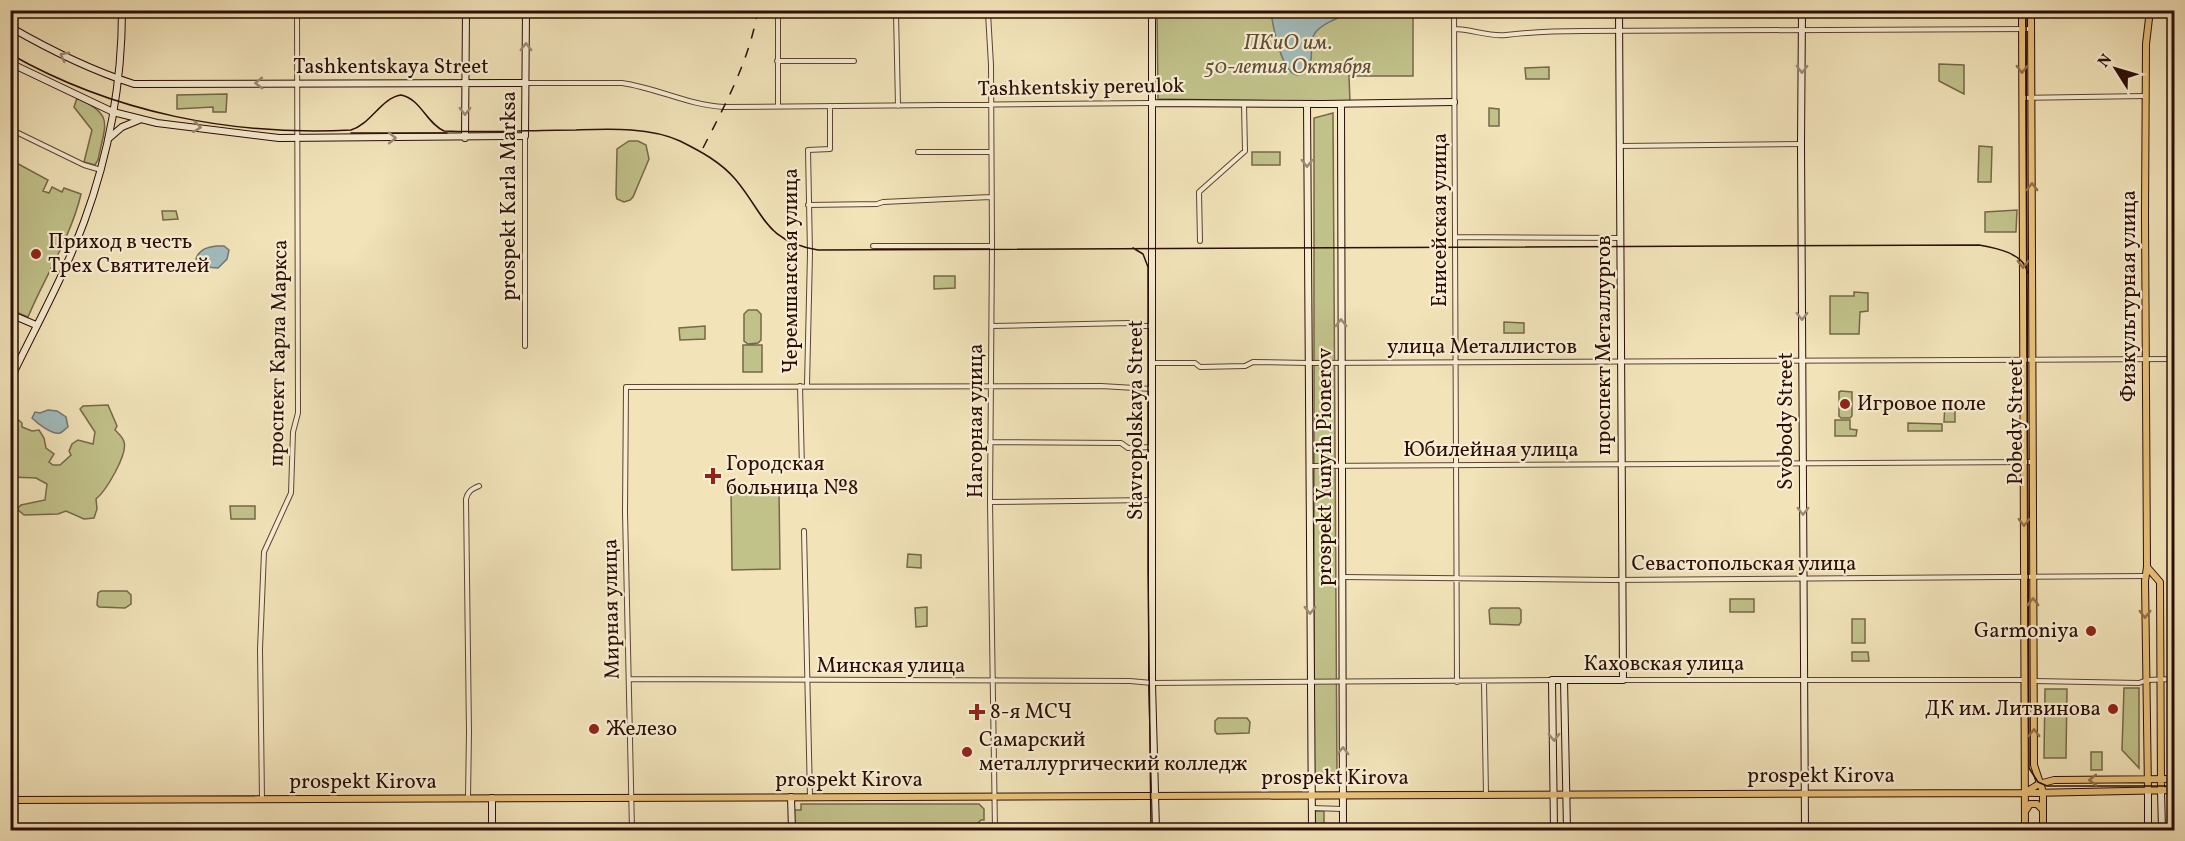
<svg xmlns="http://www.w3.org/2000/svg" width="2185" height="841" font-family="Vollkorn,serif">
<style>
.green{fill:#c1c18a;stroke:#766848;stroke-width:1.5}
.water{fill:#a1bbbb;stroke:#727672;stroke-width:1.5}
.lines{fill:none;stroke-linecap:round;stroke-linejoin:round}
.street-casing{stroke:#5d4332;stroke-width:6}
.secondary-casing{stroke:#2b0e05;stroke-width:8}
.primary-casing{stroke:#2b0e05;stroke-width:8}
.street{stroke:#f7edd2;stroke-width:4}
.secondary{stroke:#f7edd2;stroke-width:6}
.primary{stroke:#e9c27c;stroke-width:6}
.tram{stroke:#2b0e05;stroke-width:1.5}
.rail{stroke:#2b0e05;stroke-width:1.5;stroke-dasharray:10 10;stroke-linecap:butt}
.oneway{stroke:#9b8976}
.oneway2{stroke:#947146}
.poi-dot{fill:#8f2418;stroke:#f7edd2;stroke-width:2}
.labels{text-anchor:middle;dominant-baseline:central;stroke-width:4.5;stroke-linejoin:round;paint-order:stroke}
.park-label{font-size:21px;font-style:italic;fill:#604d34;stroke:#f7edd2}
.street-label{font-size:21px;fill:#2b0e05;stroke:#f7edd2}
.poi-label{font-size:21px;fill:#2b0e05;stroke:#f7edd2;text-anchor:start}
</style>
<rect width="100%" height="100%" fill="#f2e3b9"/>
<filter id="stains"><feTurbulence type="fractalNoise" baseFrequency=".00333" numOctaves="4"/><feColorMatrix values="0 0 0 0 .2 0 0 0 0 .09 0 0 0 0 .02 0 0 0 .5 -.17"/></filter>
<radialGradient id="worn" r=".72"><stop offset=".6" stop-color="#630" stop-opacity="0"/><stop offset="1" stop-color="#630" stop-opacity=".3"/></radialGradient>
<path class="green" d="M1157 11H1413V76H1349L1350 102 1158 99Z
M1939 64 1964 65V94L1939 81Z
M1549 67V79H1526L1525 68Z
M227 94 226 112H213V107L177 109V95Z
M77 98C115 115 105 124 98 160L95 165 84 162 92 130 74 107Z
M1489 108 1499 109V126H1489Z
M1333 113 1337 776 1314 777V118Z
M629 141H638L646 145 649 159 633 197 630 200 624 202 617 199 616 195 617 149Z
M1979 146 1992 147 1991 182H1978Z
M1252 152H1280V165H1252Z
M11 160 48 180 43 191 49 193 52 187 62 192 64 188 81 194C71 237 45 276 28 317L11 310Z
M2017 210 2016 232H1985V212Z
M162 211H176L178 219 163 220Z
M934 276H955V288L934 289Z
M1854 292 1868 293V311L1860 312 1859 334H1830V296H1854Z
M748 310H757L761 314V340L758 343 748 344 744 341V314Z
M1504 322 1524 323V333H1504Z
M705 326V339L680 340 679 328Z
M743 345H762V372H743Z
M1841 391 1852 392V416L1850 418H1841L1839 416V392Z
M1945 402H1955V422H1944Z
M108 405 117 426 115 430C119 434 123 437 124 442 128 454 106 491 96 499L97 509 94 518 84 519 66 511 58 514 24 515 17 509 21 505 45 500 47 484 36 478 11 477V419L16 418 22 423V427L32 431 39 430 44 438 46 448 54 454 49 462 53 465H60L71 455 69 451 72 444 78 440 93 444 95 432 80 409 83 406Z
M1835 420H1850V429L1857 430 1856 436H1835Z
M1908 423 1942 424V431H1908Z
M731 487H779L780 569 732 570Z
M230 506H255V519H231Z
M908 554 921 555V568L907 567Z
M101 591H127L131 595V604L125 608 99 607 97 605 98 593Z
M1730 599H1754V612H1730Z
M927 607V626L916 627 915 608Z
M1491 608H1519L1521 610V622L1519 625 1490 624 1489 610Z
M1852 619H1865V643H1852Z
M1852 652H1868L1869 661H1852Z
M2124 688H2139V768L2122 750Z
M2045 689H2067L2066 758H2044Z
M1218 718H1247L1250 722 1249 733 1217 734 1215 731V721Z
M2091 752H2102V770H2091Z
M801 804H979L984 809V820H981L971 830H794V810H801Z
M1314 811H1324V830H1315Z"/>
<path class="water" d="M1271 11V10L1356 11C1344 16 1323 22 1315 33 1307 44 1316 58 1307 69 1285 96 1272 23 1271 11Z
M217 246H224L229 250 227 259 218 268 205 267 196 259C199 249 208 247 217 246Z
M48 410 57 411 66 417 68 427C65 429 63 432 60 433 52 435 37 423 32 418L35 412 40 413Z"/>
<g class="lines">
<defs>
<path id="street" d="M778 10V106
M1454 10 1457 682
M896 13 898 106
M988 13 991 65 992 246 990 502 995 830
M778 15 1153 13
M1454 29C1472 29 1488 37 1506 35 1532 32 1557 31 1583 31L2030 29
M777 61H854
M526 83H622C657 88 688 105 724 107L1151 103
M2022 98 2146 96
M10 129 84 165 101 170
M1620 146 1801 144
M918 152H990
M808 205 877 204 883 202 990 197
M1455 237 1620 238
M1200 241 1199 192 1245 151 1244 104
M873 246H992
M992 326 1129 323 1134 326H1151
M525 346V137
M1153 363H1195L1200 367 1245 366 1253 362 1309 363 2174 359
M807 385 810 253 808 150 830 149V106
M800 386 802 469
M990 442 1121 443 1128 448 1152 447
M2173 458H2174
M1310 466 2033 462
M990 502 1152 500
M804 531 810 797
M1342 577 1613 580 2146 576
M629 679 1130 681 1152 683 1551 680
M1624 680H2024
M2034 681 2139 683 2147 680 2174 679
M1484 682 1486 794
M1311 782H1342
M468 798 469 732 466 499C468 491 472 489 479 486
M262 799 260 649 264 552 291 493 293 432 298 413 297 10
M1312 808 1343 809
M632 830 625 512 626 387 1101 386 1152 389"/>
<path id="secondary" d="M1154 10 1152 20V683L1156 830
M1802 10 1801 144 1805 830
M10 27C50 50 90 70 134 84L525 83
M10 63 113 112 157 123 279 138 525 136 526 10
M1152 103 1322 104 1454 102
M1307 104 1312 830
M1341 104 1343 830
M465 138 466 10
M108 139 122 127 139 120
M10 314 36 325
M10 380C35 328 64 276 84 222 109 154 122 82 122 10
M1564 680 1567 830
M2161 791 2162 830
M791 797 792 830
M492 798V830
M1554 830 1552 680H1623L1619 10
M2148 830V791"/>
<path id="primary" d="M2022 10 2025 830
M2031 10 2034 765 2043 792V830
M2147 567 2160 582 2161 791
M2148 791 2145 581 2147 567 2145 215 2146 44 2150 10
M2026 792 2039 784 2054 780 2174 779
M10 800 2026 793 2174 790
M2026 810 2030 804H2037L2042 809"/>
</defs>
<use href="#street" class="street-casing"/>
<use href="#secondary" class="secondary-casing"/>
<use href="#primary" class="primary-casing"/>
<use href="#street" class="street"/>
<use href="#secondary" class="secondary"/>
<use href="#primary" class="primary"/>
<path class="tram" d="M2026 10 2029 768 2038 782 2047 786H2174
M10 54C114 113 232 136 351 130 371 124 381 98 401 95 421 99 426 123 444 131 488 133 533 130 576 130 609 129 649 127 680 141 700 151 721 162 736 180 765 215 765 241 818 250L1979 245C1996 248 2024 253 2028 273
M351 133H447
M1133 248 1143 254 1148 267V571L1151 830"/>
<path class="rail" d="M703 148C726 103 749 61 758 10"/>
</g>
<defs><path id="oneway-chevron" d="M-2-3.5L2.5 0L-2 3.5" fill="none" stroke-width="1.6" stroke-linecap="round" stroke-linejoin="round" transform="scale(1.5)"/></defs>
<g class="oneway">
<use href="#oneway-chevron" transform="translate(526 47) rotate(-90)"/>
<use href="#oneway-chevron" transform="translate(64 56) rotate(-153)"/>
<use href="#oneway-chevron" transform="translate(1802 69) rotate(91)"/>
<use href="#oneway-chevron" transform="translate(259 83) rotate(179)"/>
<use href="#oneway-chevron" transform="translate(465 111) rotate(90)"/>
<use href="#oneway-chevron" transform="translate(197 127) rotate(7)"/>
<use href="#oneway-chevron" transform="translate(392 138)"/>
<use href="#oneway-chevron" transform="translate(1307 163) rotate(90)"/>
<use href="#oneway-chevron" transform="translate(1802 316) rotate(90)"/>
<use href="#oneway-chevron" transform="translate(1341 323) rotate(-90)"/>
<use href="#oneway-chevron" transform="translate(1803 511) rotate(90)"/>
<use href="#oneway-chevron" transform="translate(1310 610) rotate(90)"/>
<use href="#oneway-chevron" transform="translate(1554 737) rotate(89)"/>
<use href="#oneway-chevron" transform="translate(1343 751) rotate(-90)"/>
</g>
<g class="oneway2">
<use href="#oneway-chevron" transform="translate(2022 69) rotate(90)"/>
<use href="#oneway-chevron" transform="translate(2032 187) rotate(-90)"/>
<use href="#oneway-chevron" transform="translate(2023 264) rotate(90)"/>
<use href="#oneway-chevron" transform="translate(2024 522) rotate(90)"/>
<use href="#oneway-chevron" transform="translate(2033 602) rotate(-90)"/>
<use href="#oneway-chevron" transform="translate(2145 614) rotate(90)"/>
<use href="#oneway-chevron" transform="translate(2034 733) rotate(-90)"/>
<use href="#oneway-chevron" transform="translate(2093 780) rotate(-180)"/>
</g>
<g class="poi-dot">
<circle cx="36" cy="254" r="6"/>
<circle cx="1845" cy="404" r="6"/>
<path d="M710 467h6v6h6v6h-6v6h-6v-6h-6v-6h6z"/>
<circle cx="2091" cy="631" r="6"/>
<circle cx="2113" cy="709" r="6"/>
<path d="M974 703h6v6h6v6h-6v6h-6v-6h-6v-6h6z"/>
<circle cx="594" cy="729" r="6"/>
<circle cx="967" cy="752" r="6"/>
</g>
<g class="labels">
<g class="park-label">
<text x="1288" y="43">ПКиО им.<tspan x="1288" dy="24">50-летия Октября</tspan></text>
</g>
<g class="street-label">
<text x="391" y="67">Tashkentskaya Street</text>
<text transform="translate(1081 88) rotate(-1)">Tashkentskiy pereulok</text>
<text transform="translate(509 196) rotate(-90)">prospekt Karla Marksa</text>
<text transform="translate(1440 220) rotate(-90)">Енисейская улица</text>
<text transform="translate(791 271) rotate(-90)">Черемшанская улица</text>
<text transform="translate(2129 296) rotate(-90)">Физкультурная улица</text>
<text transform="translate(1604 345) rotate(-90)">проспект Металлургов</text>
<text x="1482" y="347">улица Металлистов</text>
<text transform="translate(279 353) rotate(-89)">проспект Карла Маркса</text>
<text transform="translate(1136 420) rotate(-90)">Stavropolskaya Street</text>
<text transform="translate(976 421) rotate(-90)">Нагорная улица</text>
<text transform="translate(1786 421) rotate(-90)">Svobody Street</text>
<text transform="translate(2016 422) rotate(-90)">Pobedy Street</text>
<text x="1491" y="450">Юбилейная улица</text>
<text transform="translate(1325 467) rotate(-90)">prospekt Yunyih Pionerov</text>
<text x="1744" y="564">Севастопольская улица</text>
<text transform="translate(612 609) rotate(-91)">Мирная улица</text>
<text x="1664" y="664">Каховская улица</text>
<text x="891" y="666">Минская улица</text>
<text x="1821" y="776">prospekt Kirova</text>
<text x="1335" y="778">prospekt Kirova</text>
<text x="849" y="780">prospekt Kirova</text>
<text x="363" y="782">prospekt Kirova</text>
</g>
<g class="poi-label">
<text x="48" y="242">Приход в честь<tspan x="48" dy="24">Трех Святителей</tspan></text>
<text x="1857" y="404">Игровое поле</text>
<text x="726" y="464">Городская<tspan x="726" dy="24">больница №8</tspan></text>
<text x="2079" y="631" text-anchor="end">Garmoniya</text>
<text x="2101" y="709" text-anchor="end">ДК им. Литвинова</text>
<text x="990" y="712">8-я МСЧ</text>
<text x="606" y="729">Железо</text>
<text x="979" y="740">Самарский<tspan x="979" dy="24">металлургический колледж</tspan></text>
</g>
</g>
<rect width="2185" height="841" fill="none" stroke="#f2e3b9" stroke-width="36"/>
<rect x="12" y="12" width="2161" height="817" fill="none" stroke="#2b0e05" stroke-width="3"/>
<rect x="18" y="18" width="2149" height="805" fill="none" stroke="#2b0e05" stroke-width="1.5"/>
<g transform="translate(2116 69) rotate(307)" stroke="#f7edd2" stroke-width="4.5" paint-order="stroke">
<path d="M0-4.5L10 22L0 15L-10 22Z" fill="#2b0e05"/>
<text y="-9" font-size="16" font-weight="bold" text-anchor="middle" fill="#2b0e05">N</text>
</g>
<rect width="100%" height="100%" filter="url(#stains)"/>
<rect width="100%" height="100%" fill="url(#worn)"/>
</svg>
